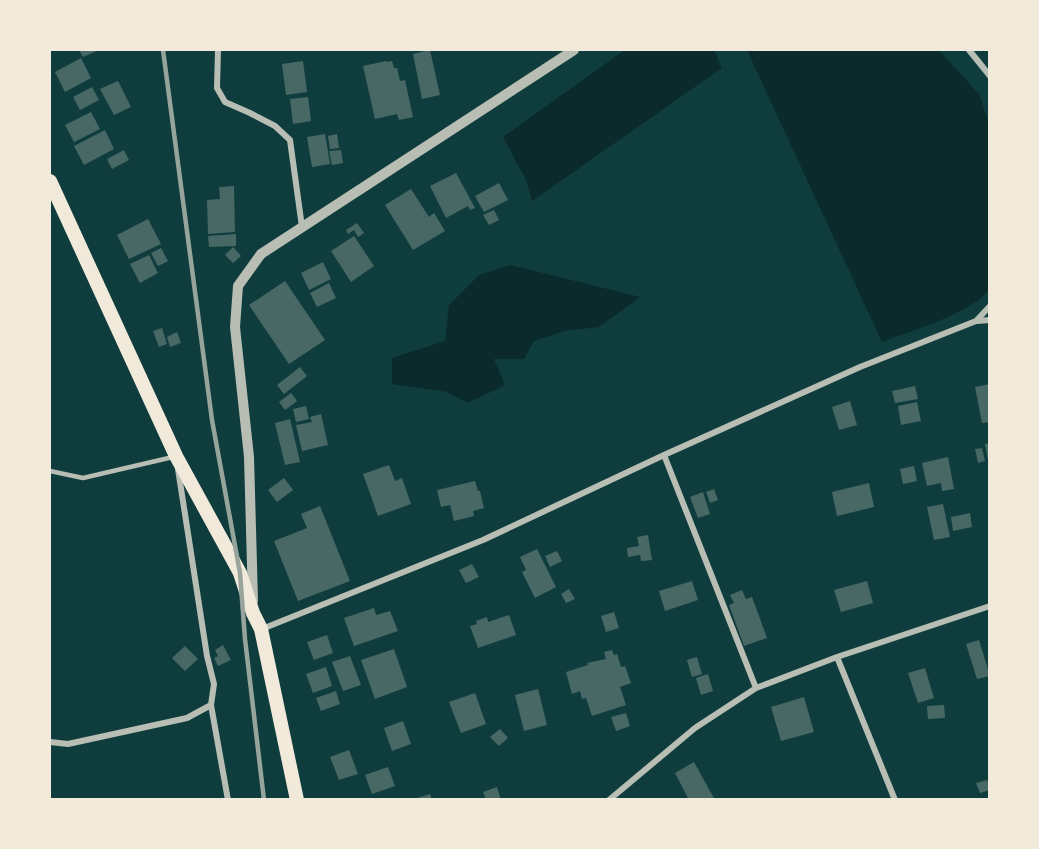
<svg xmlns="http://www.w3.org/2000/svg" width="1039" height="849" font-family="Rubik,sans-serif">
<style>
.water{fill:#0a2a2b}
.building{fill:#486865}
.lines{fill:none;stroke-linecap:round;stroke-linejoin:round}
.service{stroke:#b8beb3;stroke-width:4.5}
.minor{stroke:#b8beb3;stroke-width:6}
.tertiary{stroke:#b8beb3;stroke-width:10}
.trunk{stroke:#f1e9da;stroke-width:14}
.rail{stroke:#97a49c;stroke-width:4.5}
</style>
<rect width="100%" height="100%" fill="#0f3d3e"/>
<path class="water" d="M625 50H714L722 68 532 201 526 180 503 137Z
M747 50H939L979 94 989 124 990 287C979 311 908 332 882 342Z
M510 265 640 297 599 327 564 331 534 341 524 359H494L505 385 468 403 447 392 392 384V358L445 341 449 305 479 275Z"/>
<path class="building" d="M79 50H99L83 57Z
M430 50 440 95 422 99 413 54Z
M81 58 91 78 65 92 55 72Z
M303 61 307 92 286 95 282 64Z
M386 61V62L392 61 394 68H397L400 81 405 80 413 117 399 120 397 114 375 119 363 66Z
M118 81 131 107 114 115 100 89Z
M92 87 99 100 80 110 73 97Z
M308 97 311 121 293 124 290 99Z
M91 112 100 129 74 142 65 125Z
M105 130 114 149 84 165 74 146Z
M325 134 330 164 312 167 307 137Z
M337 134 339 148 330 149 328 136Z
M124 150 129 160 112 169 107 159Z
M341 150 343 163 332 165 329 151Z
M456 173 475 208 470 210 468 206 446 218 430 186Z
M499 183 508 200 484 212 475 196Z
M234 186 235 232 208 234 207 200 220 199 219 187Z
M411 189 429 217 434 213 445 231 413 250 385 205Z
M494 210 499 220 489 225 483 215Z
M148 219 161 244 129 259 117 235Z
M357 223 364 233 358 237 354 230 348 234 346 230Z
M236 234V246L209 247 208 236Z
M354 236 374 266 351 282 331 251Z
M233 247 241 256 233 263 225 255Z
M161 248 168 261 158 266 151 253Z
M149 255 158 273 140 283 130 264Z
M323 262 331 279 309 290 301 273Z
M285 281 325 340 289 364 249 305Z
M329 283 336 298 317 307 310 293Z
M162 328 167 344 159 347 153 331Z
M177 332 181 343 170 347 167 337Z
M300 367 307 376 284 394 277 385Z
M990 384V422L982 423 975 387Z
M915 386 918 399 895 403 892 391Z
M291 393 297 401 285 410 279 402Z
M850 401 857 425 839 430 832 407Z
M917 402 921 421 901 425 898 406Z
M306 406 309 419 296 422 293 409Z
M321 414 328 445 302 451 296 425 312 422 310 417Z
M290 419 300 462 285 465 275 423Z
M990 443V460H988L985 444Z
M982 448 985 461 978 463 975 449Z
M948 457 954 489 942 491 941 483 927 486 922 463Z
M389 465 395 481 402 478 411 504 378 516 363 474Z
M914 466 917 481 903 484 900 469Z
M284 478 293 490 277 502 268 490Z
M475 481 478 491H480L484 508 473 511 474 516 454 521 450 505 441 507 437 490Z
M869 483 874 507 837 516 832 492Z
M714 489 718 500 710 503 706 492Z
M703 492 710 514 698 518 690 497Z
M943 504 950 537 934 540 927 507Z
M320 506 350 581 298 601 274 541 307 528 301 514Z
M970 513 972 527 953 531 951 517Z
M648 535 652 560 641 561 640 555 628 557 627 548 639 546 637 537Z
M537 549 556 587 535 598 522 572 526 570 520 557Z
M557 551 562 561 550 567 545 556Z
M472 564 479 577 466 583 459 570Z
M692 581 698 600 665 611 659 591Z
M867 581 873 603 841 612 834 590Z
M569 589 575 599 566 603 561 594Z
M742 590 746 599 752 597 767 638 744 646 729 605 734 603 730 595Z
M374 608 376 615 390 611 398 631 354 646 344 618Z
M614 612 619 628 606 632 601 616Z
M509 615 516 635 478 648 470 626 477 624 476 621 487 617 488 622Z
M327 635 333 653 314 660 307 642Z
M979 640 990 676 977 679 966 644Z
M223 645 231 660 218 666 214 658 218 656 215 650Z
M185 646 198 659 185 671 172 658Z
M394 649 407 687 375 699 361 660Z
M612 650 614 655 617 654 621 667 625 666 631 683 620 687 626 705 592 716 586 698 582 699 580 691 572 694 566 672 588 665 587 663 606 659 604 652Z
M350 656 361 685 343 691 332 662Z
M697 657 702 674 692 677 687 660Z
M326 667 332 686 313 693 306 674Z
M925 668 934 698 918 703 908 673Z
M708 674 713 691 701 695 696 678Z
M538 689 547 725 524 731 515 695Z
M336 691 340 704 321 711 316 698Z
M475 693 486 724 461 733 449 702Z
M804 697 814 732 781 741 771 707Z
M944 705 945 718 928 719 927 706Z
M626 713 630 726 616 731 611 717Z
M403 721 411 744 392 751 384 728Z
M500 729 508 738 499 746 490 737Z
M349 750 358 774 339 780 330 757Z
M694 762 715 800H689L675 773Z
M388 767 395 786 372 794 365 775Z
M987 780 990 790 980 793 976 783Z
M497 787 501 800H486L483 792Z
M430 794 432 800H414V799Z"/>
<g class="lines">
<path class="service" d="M50 471 83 478 173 457"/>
<path class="minor" d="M218 50 217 88 225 102 250 113 275 126 290 140 302 227
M969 50 990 76
M977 321 990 320
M664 455 756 688
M262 629 483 540 664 455 860 367 976 321 990 306
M837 657 895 800
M211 705 228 800
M50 742 68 744 187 718 211 705 214 684 207 656 178 469
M609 800 695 728 756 688 837 657 990 606"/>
<path class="tertiary" d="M253 601 249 457 235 327 238 286 261 254 574 50"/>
<path class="trunk" d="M50 181 176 456 240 573 253 613 261 629 297 800"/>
<path class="rail" d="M163 50 212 420 240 573 245 639 264 800"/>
</g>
<rect width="1039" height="849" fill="none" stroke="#f1e9da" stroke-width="102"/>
</svg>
